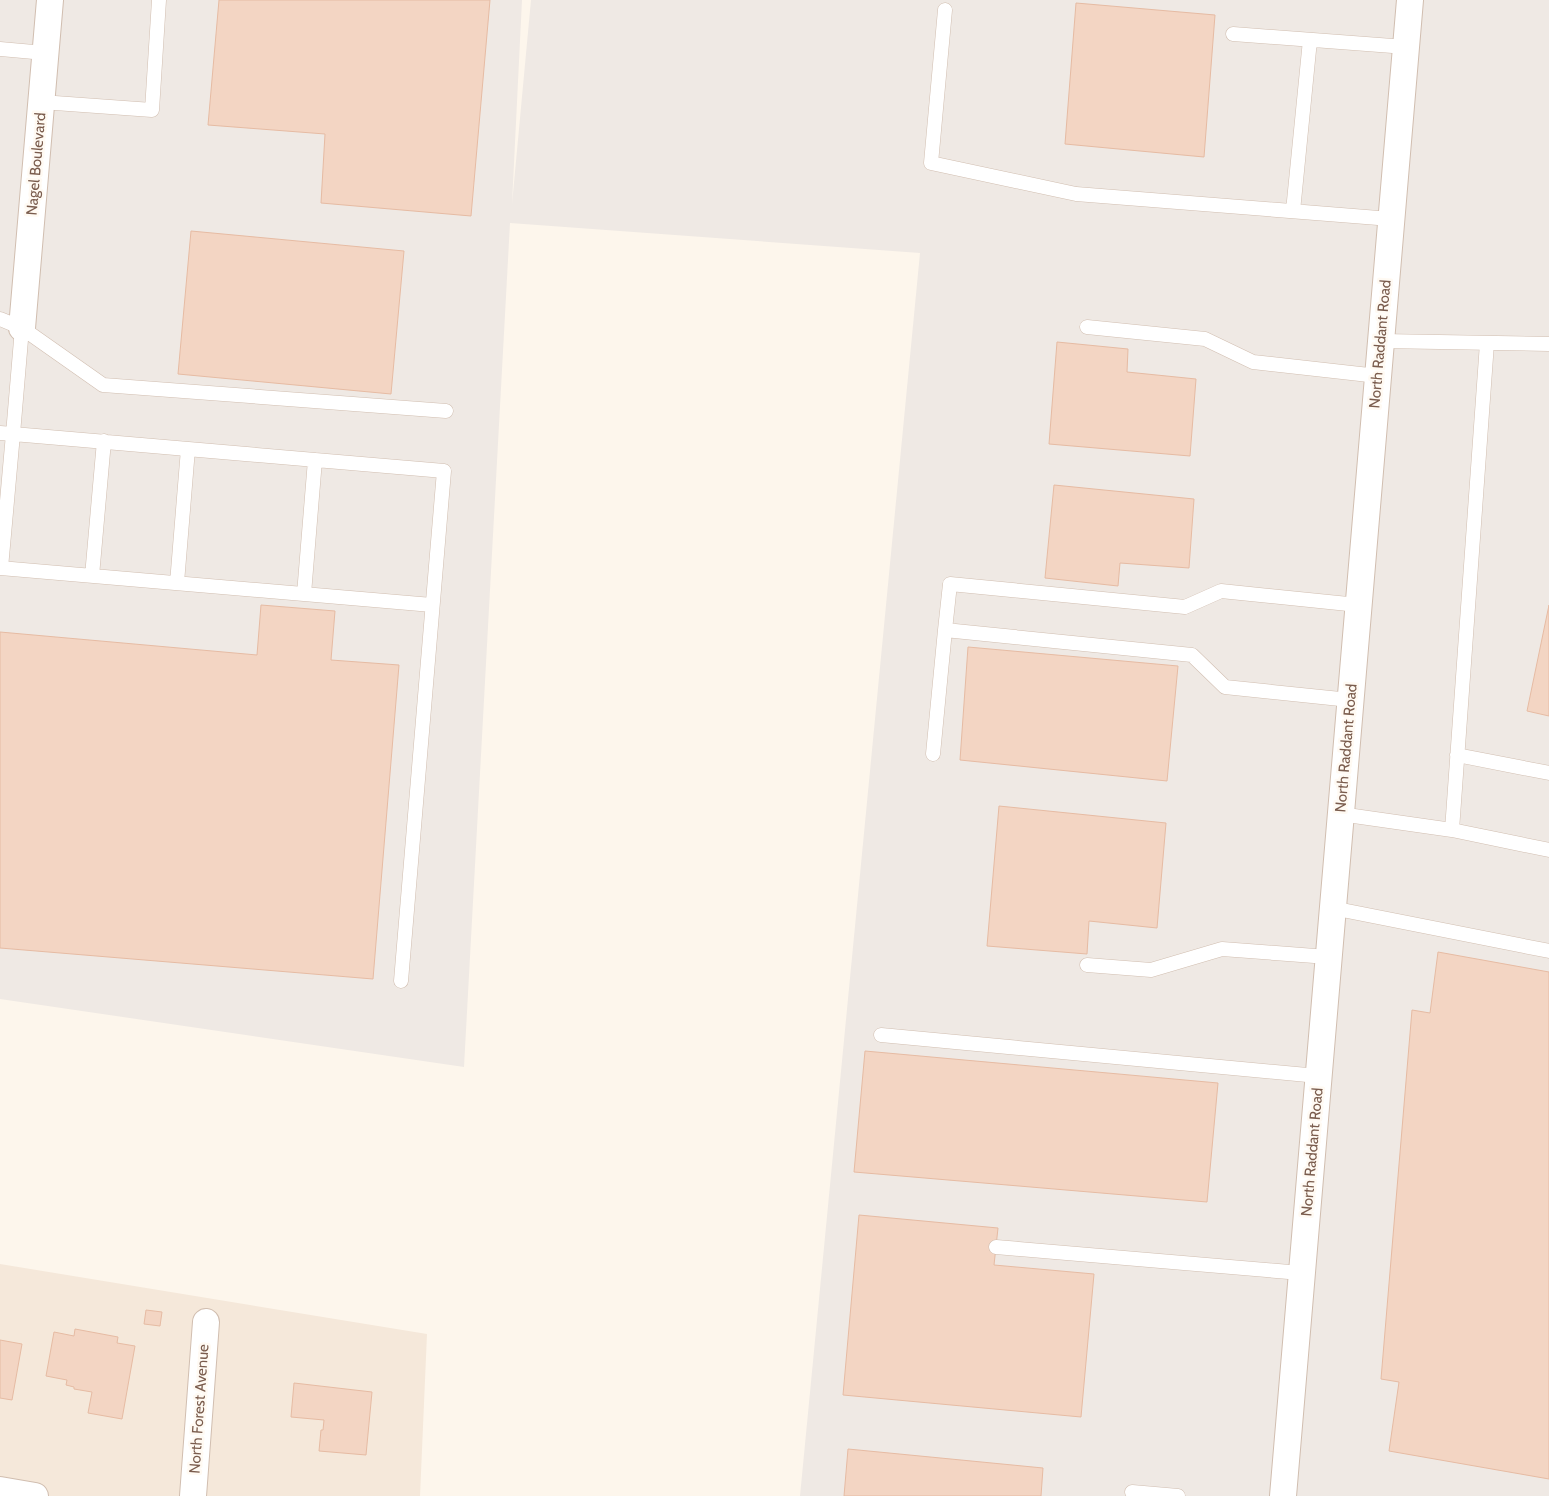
<svg xmlns="http://www.w3.org/2000/svg" width="1549" height="1496" font-family="Cabin,sans-serif">
<style>
.residential{fill:#f5e8da}
.industrial{fill:#efe9e4}
.building{fill:#f3d5c3;stroke:#e6bba3}
.lines{fill:none;stroke-linecap:round;stroke-linejoin:round}
.lane-casing{stroke:#d1beb0;stroke-width:15}
.street-casing{stroke:#d1beb0;stroke-width:28}
.lane{stroke:#fff;stroke-width:14}
.street{stroke:#fff;stroke-width:26}
.labels{text-anchor:middle;dominant-baseline:central;stroke-width:5;stroke-linejoin:round;paint-order:stroke}
.street-label{font-size:15px;fill:#7a5c4d;stroke:#fffaf3}
</style>
<rect width="100%" height="100%" fill="#fdf6ec"/>
<path class="residential" d="M0 1264 427 1334 420 1496H0Z"/>
<path class="industrial" d="M0 0H522L512 204 531 0H1549V1496H800L920 253 510 223 464 1067 0 999Z"/>
<path class="building" d="M219 0H490L471 216 321 203 325 134 208 125Z
M1076 3 1215 15 1204 157 1065 144Z
M191 231 404 251 391 394 178 374Z
M1057 342 1128 349 1127 372 1196 379 1190 456 1049 444Z
M1054 485 1194 499 1189 568 1120 563 1118 586 1045 578Z
M261 605 335 611 331 660 399 665 373 979 0 948V632L257 655Z
M1549 605V716L1527 711Z
M968 647 1178 666 1167 781 960 760Z
M999 806 1166 823 1157 928 1089 921 1087 954 987 946Z
M1438 952 1549 972V1479L1389 1451 1399 1382 1381 1379 1412 1010 1430 1013Z
M865 1051 1218 1083 1207 1202 854 1172Z
M859 1215 998 1228 994 1265 1094 1274 1081 1417 843 1395Z
M146 1310 162 1312 160 1326 144 1324Z
M75 1329 118 1337 117 1343 135 1346 122 1419 88 1413 92 1392 74 1389V1387L66 1385 67 1380 46 1376 54 1332 74 1336Z
M0 1340 22 1344 12 1400 0 1398Z
M294 1383 372 1392 366 1455 319 1451 321 1430H323L324 1420 291 1417Z
M848 1449 1043 1468 1041 1496H844Z"/>
<g class="lines">
<defs>
<path id="lane" d="M945 10 931 163 1076 194 1391 219
M1233 34 1406 47
M0 49 45 53
M41 102 152 110 159 0
M1293 211 1310 40
M0 319 22 328 103 385 446 411
M1087 327 1205 339 1253 362 1378 376
M22 328 13 434 444 471 401 981
M1381 341 1549 344
M0 433 13 434 1 568
M0 568 432 605
M92 576 104 441
M177 583 188 449
M304 594 315 460
M945 630 950 584 1185 607 1221 591 1358 605
M933 754 945 630 1192 655 1225 687 1350 700
M1457 755 1549 773
M1340 814 1452 830 1549 850
M1452 830 1487 343
M1332 908 1549 951
M1087 965 1151 970 1222 949 1328 957
M881 1035 1318 1076
M996 1247 1301 1273
M1132 1492 1178 1496"/>
<path id="street" d="M22 328 50 0
M0 1490 35 1496
M193 1496 206 1322
M1283 1496 1410 0"/>
</defs>
<use href="#lane" class="lane-casing"/>
<use href="#street" class="street-casing"/>
<use href="#lane" class="lane"/>
<use href="#street" class="street"/>
</g>
<g class="labels">
<g class="street-label">
<text transform="translate(36 164) rotate(-85)">Nagel Boulevard</text>
<text transform="translate(1380 344) rotate(-85)">North Raddant Road</text>
<text transform="translate(1346 748) rotate(-85)">North Raddant Road</text>
<text transform="translate(1312 1152) rotate(-85)">North Raddant Road</text>
<text transform="translate(199 1409) rotate(-86)">North Forest Avenue</text>
</g>
</g>
</svg>
